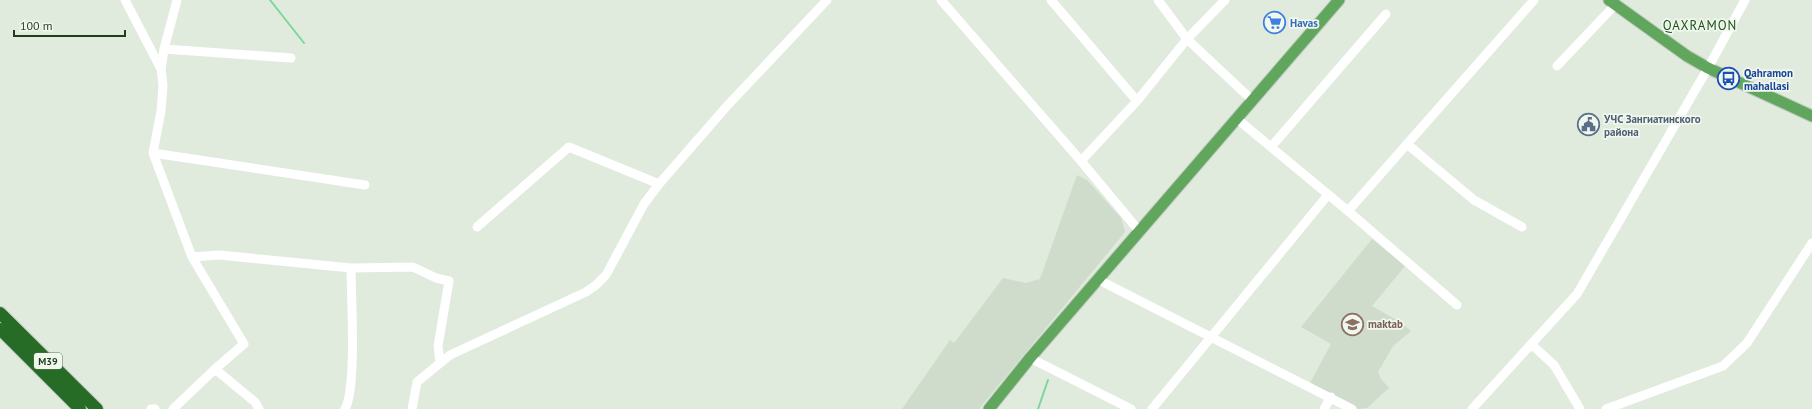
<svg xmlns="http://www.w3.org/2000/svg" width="1812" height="409" font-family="'PT Sans',sans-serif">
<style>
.built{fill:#cfdbcb}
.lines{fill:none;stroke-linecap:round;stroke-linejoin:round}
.stream{stroke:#7dd79d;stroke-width:2}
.major-casing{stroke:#c0c8c0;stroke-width:13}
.highway-casing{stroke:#c0c8c0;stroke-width:14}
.minor{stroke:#fff;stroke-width:9}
.major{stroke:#60a65c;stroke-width:11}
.highway{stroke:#266b26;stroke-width:12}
.labels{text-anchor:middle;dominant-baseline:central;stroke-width:3.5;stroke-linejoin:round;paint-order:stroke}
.shield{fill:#f0f7ed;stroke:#5e745b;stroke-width:1}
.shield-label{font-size:10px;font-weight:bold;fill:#1f3c1d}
.shop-label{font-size:11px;font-weight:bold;fill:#366cbe;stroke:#f0f7ed;text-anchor:start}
.transit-label{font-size:11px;font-weight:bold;fill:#164399;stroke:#f0f7ed;text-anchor:start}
.service-label{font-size:11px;font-weight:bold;fill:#4e5e75;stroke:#f0f7ed;text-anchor:start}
.education-label{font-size:11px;font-weight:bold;fill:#785e54;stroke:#f0f7ed;text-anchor:start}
.quarter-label{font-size:13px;letter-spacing:1px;fill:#1a5017;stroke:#f0f7ed}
</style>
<rect width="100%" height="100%" fill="#e0ebdd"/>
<path class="built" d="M1077 175 1087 180 1121 218 1125 232 979 409H902L950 340 954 343 1003 278 1026 283 1040 279Z
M1372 239 1405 266 1372 306 1400 322 1411 331 1393 346 1378 372 1381 379 1389 388 1367 408 1358 409 1310 383 1331 344 1301 327Z"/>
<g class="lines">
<path class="stream" d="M270 0 304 43
M1038 409 1048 380"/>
<defs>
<path id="major" d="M1609 0 1687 56 1708 68 1812 116
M989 409 1030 358 1339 0"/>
<path id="highway" d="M0 313 97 409
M0 329 80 409"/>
</defs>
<use href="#major" class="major-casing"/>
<use href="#highway" class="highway-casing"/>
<path class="minor" d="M125 0 161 69
M941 0 1081 161 1140 232
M1051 0 1137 101
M1158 0 1187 39 1252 100
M164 49 291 58
M1557 66 1615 5
M1236 118 1348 211 1457 305
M1407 144 1474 200 1522 227
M1271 147 1386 14
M153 153 365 185
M1081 161 1137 101 1187 39 1225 0
M1348 211 1534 0
M477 227 569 147 659 184
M192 257 219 255 351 268 413 267 436 278 449 281 438 346 440 362
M1099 280 1352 409
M1531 344 1554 365 1580 409
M1030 358 1131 409
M215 369 255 402 259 409
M151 409H155
M173 409 215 369 244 344 192 257 153 153 161 111 163 85 161 69 164 49 177 0
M345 409C357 387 351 297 351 268
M412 409 417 382 450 355 586 292 596 285 606 275 644 204 659 184 727 106 827 0
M1152 409 1327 196
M1324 409 1331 397
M1472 409 1577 294 1708 68 1745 0
M1606 409 1723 366 1747 343 1812 243"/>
<use href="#major" class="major"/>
<use href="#highway" class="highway"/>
</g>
<defs>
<symbol id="supermarket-ring" viewBox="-11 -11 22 22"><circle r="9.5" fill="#f0f7ed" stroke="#3f7fe0" stroke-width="1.5"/><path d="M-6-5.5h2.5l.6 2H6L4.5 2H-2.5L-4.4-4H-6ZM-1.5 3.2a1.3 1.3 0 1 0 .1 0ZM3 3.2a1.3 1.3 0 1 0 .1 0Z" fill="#3f7fe0"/></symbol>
<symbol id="bus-ring" viewBox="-11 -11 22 22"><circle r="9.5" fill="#f0f7ed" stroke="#1a4fb4" stroke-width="1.5"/><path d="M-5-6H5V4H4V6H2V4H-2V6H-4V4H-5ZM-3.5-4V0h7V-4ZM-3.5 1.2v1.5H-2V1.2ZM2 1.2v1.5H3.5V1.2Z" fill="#1a4fb4"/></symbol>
<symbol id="civic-ring" viewBox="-11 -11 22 22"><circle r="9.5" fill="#f0f7ed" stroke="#5c6f8a" stroke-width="1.5"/><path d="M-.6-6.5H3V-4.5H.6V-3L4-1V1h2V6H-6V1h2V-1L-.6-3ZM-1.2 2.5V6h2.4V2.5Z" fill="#5c6f8a"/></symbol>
<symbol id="school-ring" viewBox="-11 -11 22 22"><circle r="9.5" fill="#f0f7ed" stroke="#8d6e63" stroke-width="1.5"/><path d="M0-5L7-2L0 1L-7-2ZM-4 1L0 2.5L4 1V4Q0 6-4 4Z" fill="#8d6e63"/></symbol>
</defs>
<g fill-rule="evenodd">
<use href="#supermarket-ring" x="1262" y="10" width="25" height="25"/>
<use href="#bus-ring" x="1716" y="66" width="25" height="25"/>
<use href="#civic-ring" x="1576" y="112" width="25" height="25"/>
<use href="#school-ring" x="1340" y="312" width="25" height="25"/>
</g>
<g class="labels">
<rect class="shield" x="34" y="353" width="28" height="16" rx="3"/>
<g class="shield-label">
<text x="48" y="361">M39</text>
</g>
<g class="shop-label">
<text x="1290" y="23">Havas</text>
</g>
<g class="transit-label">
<text x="1744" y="73">Qahramon<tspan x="1744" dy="13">mahallasi</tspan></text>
</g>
<g class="service-label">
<text x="1604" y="119">УЧС Зангиатинского<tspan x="1604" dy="13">района</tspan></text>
</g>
<g class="education-label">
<text x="1368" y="324">maktab</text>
</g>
<g class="quarter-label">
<text x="1700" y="25">QAXRAMON</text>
</g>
</g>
<path d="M14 30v6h111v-6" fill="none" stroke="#1f3c1d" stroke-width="2"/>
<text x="20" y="30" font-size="12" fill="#1f3c1d" stroke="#f0f7ed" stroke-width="3" paint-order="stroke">100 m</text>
</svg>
